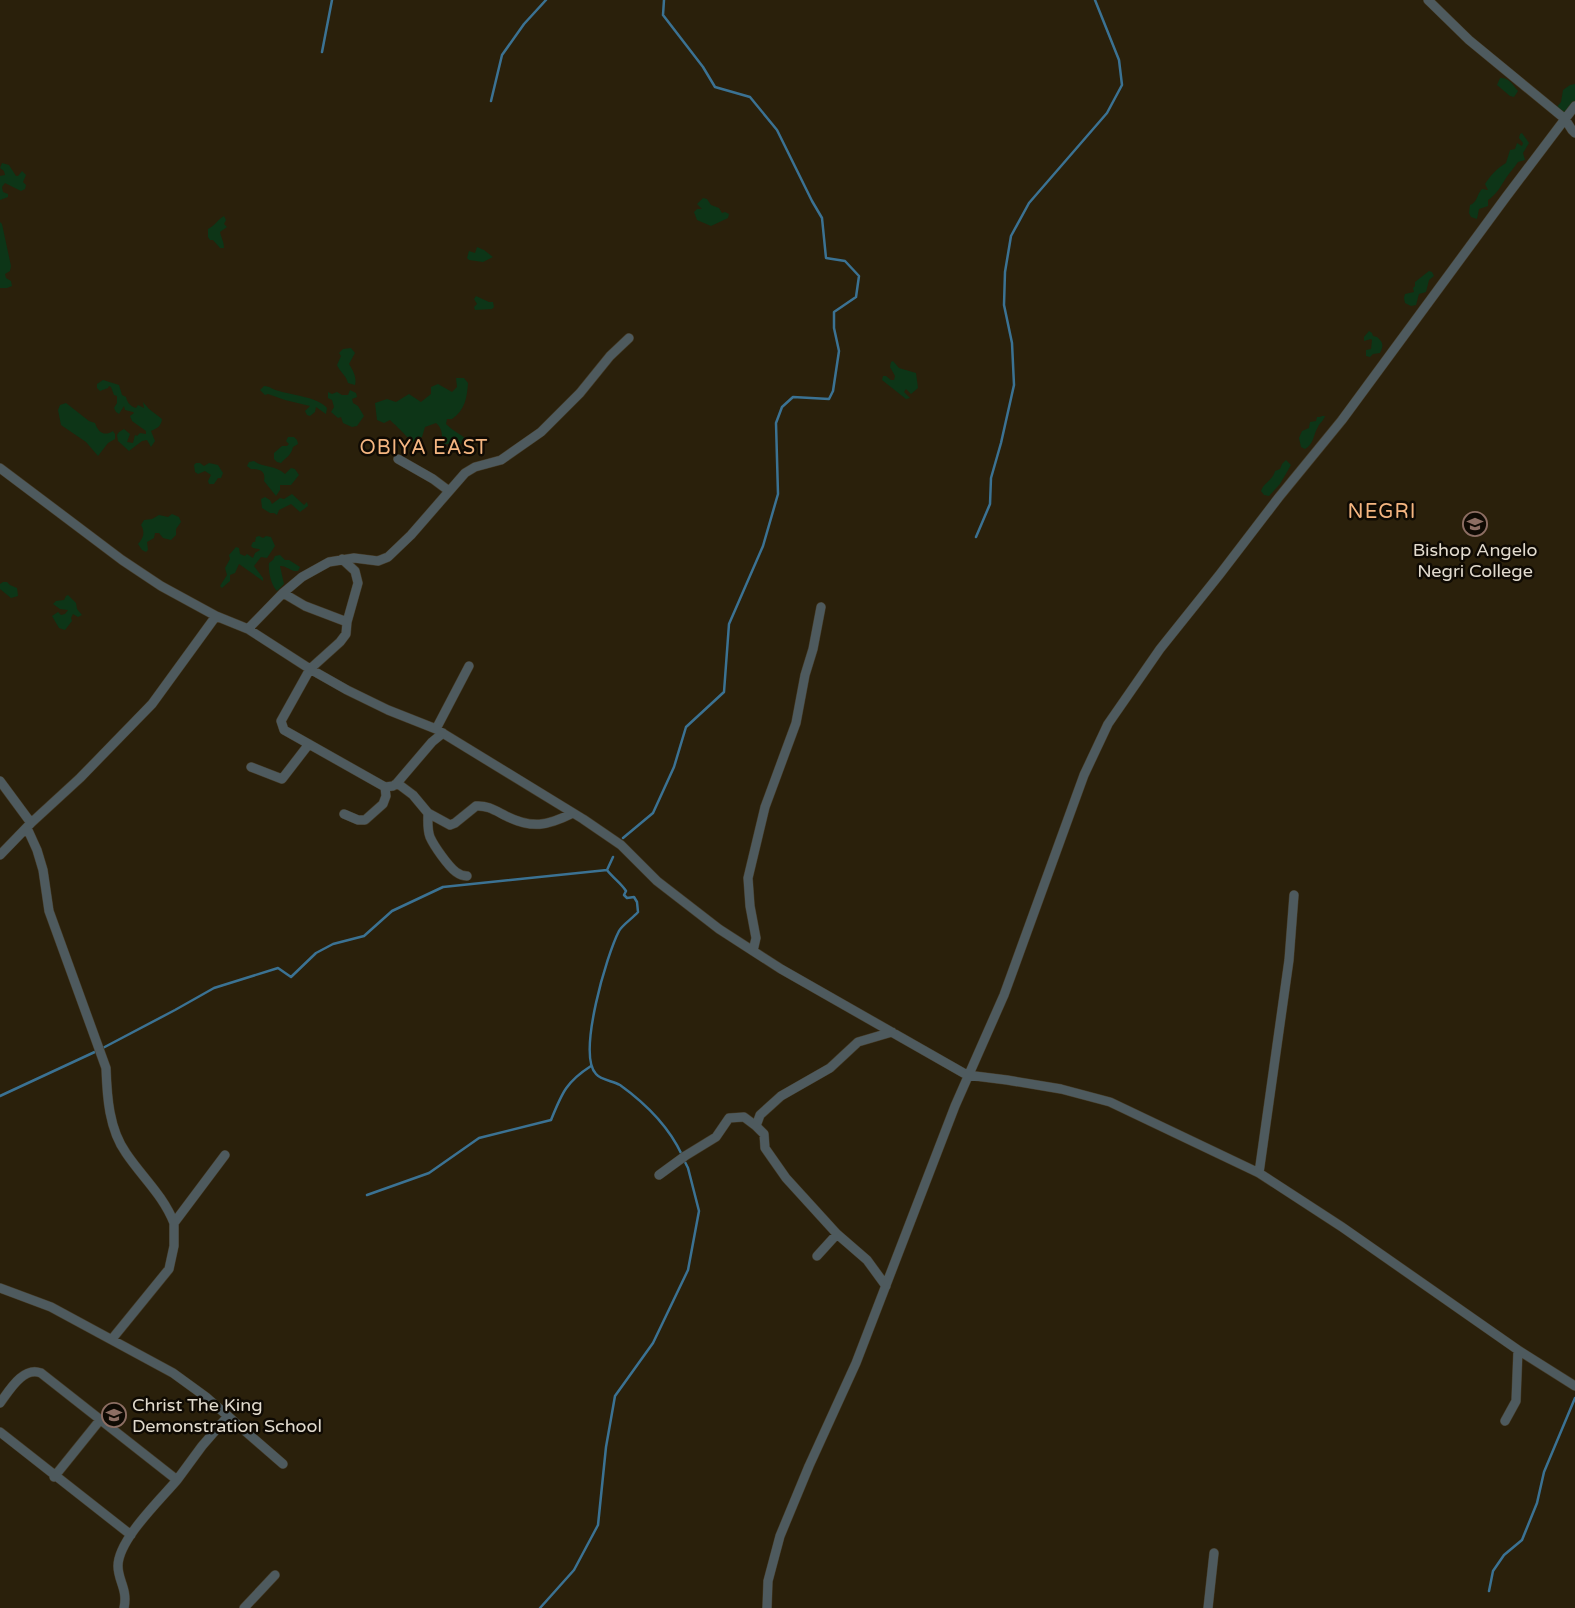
<svg xmlns="http://www.w3.org/2000/svg" width="1575" height="1608" font-family="'Varela Round',sans-serif">
<style>
.green{fill:#0d3517}
.lines{fill:none;stroke-linecap:round;stroke-linejoin:round}
.stream{stroke:#3b7293;stroke-width:2.5}
.minor-casing{stroke:#443a26;stroke-width:10}
.minor{stroke:#4e5a5e;stroke-width:9}
.labels{text-anchor:middle;dominant-baseline:central;stroke-width:5;stroke-linejoin:round;paint-order:stroke}
.poi-label{font-size:18px;fill:#e2dbce;stroke:#0f0a03}
.quarter-label{font-size:20px;letter-spacing:1px;fill:#f5b681;stroke:#0f0a03}
</style>
<rect width="100%" height="100%" fill="#2a200b"/>
<path class="green" d="M1500 78C1509 77 1513 85 1518 91L1514 97 1510 96 1497 85Z
M1575 84V111L1569 117 1556 108 1561 102 1563 90 1570 85Z
M1522 133 1529 143 1523 153 1525 160 1518 162C1514 168 1510 172 1506 178 1501 186 1496 195 1488 200V206L1479 209 1477 219 1471 217 1469 213 1470 205C1477 203 1477 194 1482 189L1488 190 1485 184C1491 175 1496 169 1506 163L1510 150 1515 149 1517 143 1522 146 1523 143 1519 138 1520 134Z
M2 163 9 165 16 176H18L22 171 26 175 23 182 26 185 25 189 21 191 5 183 2 187 3 192 8 194V197L0 200V176L5 175 4 171 0 168Z
M703 198 707 199 711 205 719 208 722 213 725 212 729 214 728 218 711 226 697 220 694 212 697 209H702L697 204Z
M224 216 226 220 224 224 227 227 220 232C221 238 224 241 224 248H220L213 240H210L208 237V229C216 225 217 220 224 216Z
M0 222 2 224 11 266 10 271 5 274 6 278 11 281 12 286 7 288H0Z
M477 247 484 250 493 257 483 262 469 260 467 258 469 251 475 253Z
M1429 271 1432 272 1434 276 1429 280 1426 292 1419 294 1416 305 1411 306 1405 303 1404 298 1405 294 1414 292 1413 288 1415 286V282Z
M476 296 489 302H493L494 307 492 309 475 310 474 307 477 304 474 299Z
M1369 331 1372 333 1373 336 1377 337C1383 342 1384 345 1380 353L1373 354 1370 357 1366 356V350L1371 349 1372 340 1371 339 1364 341V337Z
M351 348 355 353 349 364C353 370 357 378 355 385L348 383C346 375 340 372 337 365L341 356 339 353 343 349Z
M893 361 899 368 916 373 918 388 911 394 906 389 904 392 910 398 906 399 882 380 883 376H886L891 380H894L895 376 890 367 891 362Z
M456 378H464L468 383C467 398 465 410 452 419H447L446 424C454 432 463 435 470 443L469 450 456 440C450 444 447 445 441 443 443 435 442 428 436 423L425 427 422 437 411 443C409 437 395 425 390 420L384 423 377 420 375 403 387 399 396 402 409 394 421 402 431 394V387L438 384 452 392 457 387Z
M103 380 119 385 122 395 126 397C127 402 130 406 136 408L138 405 144 408 143 402 149 409 162 419C161 427 157 428 151 431L155 441 151 447 147 440 142 441 129 451 118 441 117 435 119 432 124 429 130 434 127 442 133 443 135 435 137 436 140 433 146 434V431L132 421 130 416 134 413 133 412 125 410 124 406 119 414 116 412 114 408 117 403V396L114 395 111 387 109 386 108 388 100 391 97 388V384Z
M264 386C270 386 273 390 279 391 291 395 318 397 327 408L326 414 316 407 315 412 310 416 307 415 305 411 310 406 285 400 268 394 265 395 260 390Z
M350 390 356 393 357 397 352 399 353 403 358 406 364 416 357 426 352 427 343 423 341 417 338 418 331 412 334 407 332 400 328 398V392L332 394 337 392 342 395H348Z
M66 403 89 421 95 423C98 432 104 437 113 431L115 434V439L108 443 98 456 86 442 61 425 58 410 60 405Z
M1322 416H1325C1323 422 1320 422 1318 427 1313 435 1314 444 1305 449L1301 447 1299 438 1302 431 1309 428 1310 422 1316 421 1317 417H1320Z
M288 437H294L297 440 298 444 293 447C291 456 286 457 281 463L277 462 274 459V453L282 446H287L289 444 286 441Z
M1286 460 1291 465 1280 484 1269 496 1264 495 1261 491C1264 482 1273 480 1275 471L1280 469 1282 464Z
M254 461C263 468 276 465 285 474L291 468 295 469 299 475 291 485H280V490L276 496 264 481C266 471 260 469 251 469L247 466 249 462Z
M196 463H200L204 466 209 463 218 465 223 473 221 478H218L214 484H209L208 481 211 475 205 471 198 474 195 472 194 465Z
M292 494 304 505 307 502 308 506 300 512 291 504 279 510 277 515 274 513H270L262 508 261 499 265 497 270 500 272 504 280 498 284 499Z
M172 514 179 517 181 522 176 529V535L171 540 163 538 159 533H155L154 538 147 542 148 550 146 552 142 550 138 544C144 537 145 532 141 525L144 520 152 519 159 515 168 517Z
M259 536 263 538 266 536 271 537 275 546 267 558 261 557 254 566 263 578V581L239 564 235 573 230 575V581L222 588 220 586 227 575 225 568 230 559 229 555 236 547 239 548 240 554 245 556 247 554 253 558 255 553 260 550 259 549 253 548 251 546 253 542H255L256 537Z
M280 555 285 560H289L300 567 298 571C291 572 286 565 280 566L284 584 277 591C271 585 268 571 269 563L273 560 275 556Z
M3 582H7L10 585 17 588 18 596 11 598 0 589V584Z
M68 595 76 603 77 609 82 615 78 617 73 614 71 618 72 621 65 630 59 628 52 616 58 612 61 615 65 614 68 610 60 609 53 604 56 601 64 600 66 596Z"/>
<g class="lines">
<path class="stream" d="M322 52 332 0
M491 101 502 55 524 24 546 0
M976 537 990 504 991 478 1001 443 1014 385 1012 343 1004 305 1005 272 1011 236 1029 203 1107 113 1122 85 1119 60 1095 0
M623 838 653 813 674 767 686 727 724 692 729 624 763 546 778 494 776 423 782 407 793 397 829 399 833 391 839 351 834 328V312L856 297 859 276 845 261 826 258 822 218 812 201 777 130 750 97 715 87 703 67 663 15 664 0
M613 857 607 870C613 878 621 883 626 891L624 895 627 898 634 897 637 902 638 912C633 918 622 925 619 931 607 954 577 1054 596 1074 601 1080 613 1081 620 1085 645 1103 669 1127 682 1155
M0 1096 99 1050 175 1010 214 988 278 968 291 977 316 953 333 944 364 936 392 911 443 887 607 870
M367 1195 429 1173 479 1138 551 1120C562 1093 566 1082 591 1066
M1489 1591 1493 1571 1504 1555 1522 1540 1537 1503 1544 1472 1575 1398
M540 1608 574 1570 598 1525 606 1447 615 1396 653 1343 688 1270 699 1211 688 1168 684 1160"/>
<defs>
<path id="minor" d="M1575 106 1565 119 1572 130 1575 133
M398 459 433 479 449 491
M0 468 122 560 161 586 216 616 248 629 310 669 347 690 388 710 436 729 583 819 621 845 657 881 719 929 781 969 967 1075 1007 1080 1061 1089 1110 1102 1259 1173 1342 1227 1518 1350 1575 1386
M342 559 355 571 358 583 347 622 346 634 340 642 310 669 281 721 284 730 385 787 393 786 397 783 432 742 443 733
M283 593 305 606 347 622
M248 629 283 593 302 577 329 562 354 558 378 561 388 557 411 535 465 473 475 467 501 460 541 432 580 393 610 356 629 338
M436 729 469 666
M251 767 282 779 309 744
M0 781 31 823
M397 783 413 795 428 813 450 825 455 823 476 806C488 805 496 811 506 816 532 829 547 826 573 813
M428 813C428 821 427 829 430 837 434 846 448 866 456 872 460 875 463 876 467 876
M344 814 358 820H365L383 804 386 796 385 787
M27 828 37 850 43 870 49 911 106 1068C107 1097 109 1129 126 1153 142 1177 163 1195 174 1223
M0 855 31 823 80 778 152 704 216 616
M753 951 756 938 750 906 748 878 765 807 796 723 805 675 813 649 821 607
M756 1126 760 1115 781 1096 830 1068 858 1042 892 1032
M1259 1173 1289 960 1294 895
M659 1175 685 1156 716 1137 729 1118 744 1117 756 1126 764 1134 765 1148 786 1178 837 1234 867 1260 886 1286
M817 1256 837 1234
M0 1288 51 1307 173 1373 206 1397 283 1464
M112 1339 169 1269 174 1246V1223L225 1155
M0 1403C9 1391 23 1366 41 1373L177 1480C160 1500 118 1540 118 1566 118 1581 128 1589 124 1608
M1505 1421 1516 1401 1518 1350
M0 1432 131 1535
M54 1477 100 1420
M177 1480 202 1446 228 1416
M244 1608 275 1575
M767 1608 768 1581 780 1536 809 1466 856 1363 955 1106 1004 995 1084 775 1108 724 1160 649 1220 574 1279 497 1342 420 1506 197 1565 119 1469 40 1428 0
M1208 1608 1214 1553"/>
</defs>
<use href="#minor" class="minor-casing"/>
<use href="#minor" class="minor"/>
</g>
<defs>
<symbol id="school-ring" viewBox="-11 -11 22 22"><circle r="9.5" fill="#0f0a03" stroke="#8d6e63" stroke-width="1.5"/><path d="M0-5L7-2L0 1L-7-2ZM-4 1L0 2.5L4 1V4Q0 6-4 4Z" fill="#8d6e63"/></symbol>
</defs>
<g fill-rule="evenodd">
<use href="#school-ring" x="1461" y="510" width="28" height="28"/>
<use href="#school-ring" x="100" y="1401" width="28" height="28"/>
</g>
<g class="labels">
<g class="poi-label">
<text x="1475" y="550">Bishop Angelo<tspan x="1475" dy="21">Negri College</tspan></text>
<text x="132" y="1405" text-anchor="start">Christ The King<tspan x="132" dy="21">Demonstration School</tspan></text>
</g>
<g class="quarter-label">
<text x="424" y="448">OBIYA EAST</text>
<text x="1382" y="512">NEGRI</text>
</g>
</g>
</svg>
